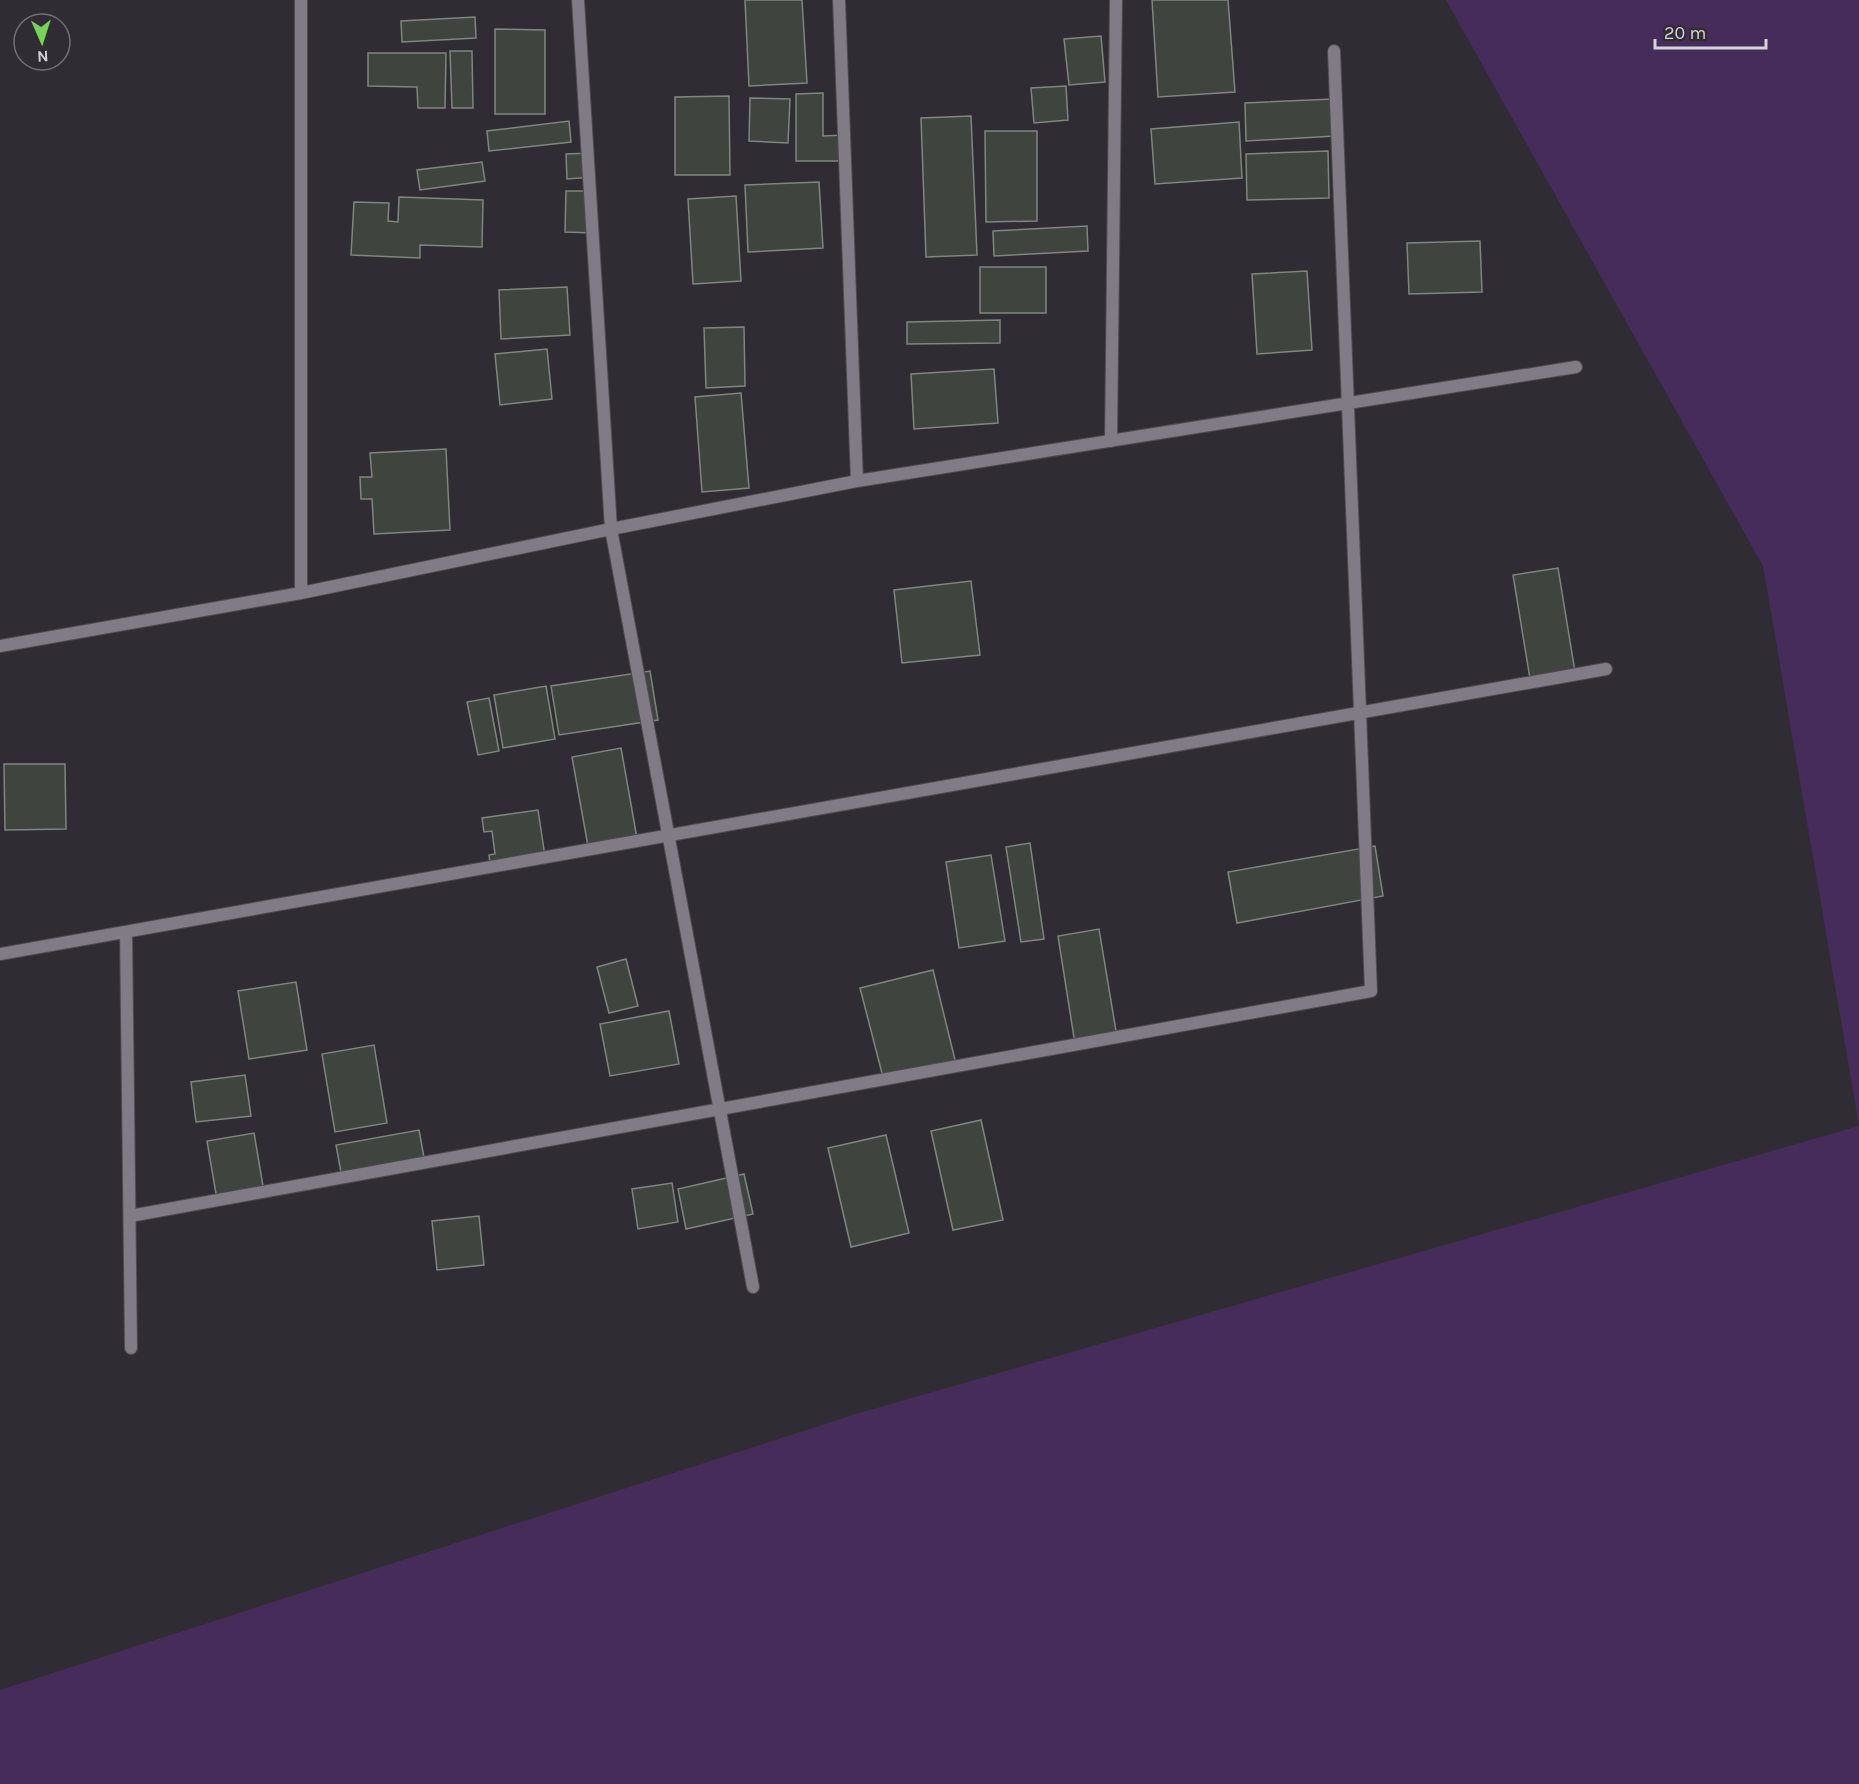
<svg xmlns="http://www.w3.org/2000/svg" width="1859" height="1784" font-family="Karla,sans-serif">
<style>
.green{fill:#462c5b}
.building{fill:#3f453e;stroke:#7f867d;stroke-width:1.5}
.lines{fill:none;stroke-linecap:round;stroke-linejoin:round}
.minor-casing{stroke:#4d4a50;stroke-width:14}
.minor{stroke:#807b84;stroke-width:12}
</style>
<rect width="100%" height="100%" fill="#302c34"/>
<path class="green" d="M1446 0H1859V1125L1763 566Z
M1859 1126V1784H0V1690L856 1414Z"/>
<path class="building" d="M745 0H802L807 83 749 86Z
M1152 0H1228L1235 92 1158 97Z
M475 17 476 38 402 42 401 21Z
M495 29 545 30V114H495Z
M1101 36 1105 82 1069 85 1064 39Z
M450 51H472L473 108H452Z
M368 53H446L445 108H418L417 87 368 86Z
M1066 86 1068 120 1034 123 1031 88Z
M823 93V136L844 135V161H796V94Z
M729 96 730 175H675V97Z
M750 98 790 99 788 143 749 141Z
M1333 99 1335 136 1246 141 1245 103Z
M971 116 977 255 926 257 921 118Z
M569 121 571 142 489 151 487 131Z
M1239 122 1242 178 1155 184 1151 129Z
M985 131H1037V221L986 222Z
M1328 151 1329 198 1247 200 1246 154Z
M591 153 592 177 567 179 566 154Z
M482 162 485 181 420 190 417 170Z
M819 182 823 248 748 252 745 185Z
M566 191H596L594 233 565 232Z
M736 196 741 281 693 284 688 199Z
M399 197 483 200 482 247 420 245V258L351 255 354 202 389 203 388 221 398 222Z
M1087 226 1088 251 994 256 993 231Z
M1480 241 1482 292 1409 294 1407 243Z
M980 267H1046V313H980Z
M1307 271 1312 350 1257 354 1252 274Z
M567 287 570 335 501 339 499 290Z
M1000 320V343L907 344V322Z
M744 327 745 386 706 388 704 328Z
M547 349 552 399 500 405 495 354Z
M994 369 998 423 914 429 911 374Z
M741 393 749 488 702 492 695 397Z
M446 449 450 530 374 534 372 499H361L360 477H372L370 453Z
M1558 568 1576 678 1531 685 1513 575Z
M971 581 980 655 902 663 894 590Z
M650 671 658 720 559 735 551 686Z
M546 686 555 739 503 748 494 695Z
M489 698 499 751 478 755 467 702Z
M621 748 638 844 589 852 572 757Z
M4 764H65L66 829 5 830Z
M538 810 546 863 491 871 489 855 495 854 492 831 484 832 482 818Z
M1030 843 1044 939 1021 942 1006 847Z
M1375 846 1383 896 1237 923 1228 872Z
M991 855 1005 941 959 948 946 862Z
M1099 929 1117 1037 1075 1044 1058 936Z
M626 959 638 1006 609 1013 597 967Z
M933 970 956 1064 884 1081 860 988Z
M296 982 307 1050 249 1059 238 991Z
M669 1011 679 1064 610 1076 600 1024Z
M374 1045 387 1123 335 1132 322 1054Z
M245 1075 251 1116 196 1122 191 1082Z
M981 1120 1003 1220 953 1230 931 1131Z
M419 1130 425 1163 342 1178 336 1145Z
M254 1133 264 1192 217 1200 207 1141Z
M886 1135 909 1233 851 1247 828 1148Z
M744 1174 753 1214 686 1229 678 1189Z
M672 1183 678 1222 638 1229 632 1189Z
M479 1216 484 1265 437 1270 432 1221Z"/>
<g class="lines">
<defs>
<path id="minor" d="M301 0V593
M578 0 611 529 753 1287
M839 0 857 481
M1111 441 1116 0
M0 646 301 593 611 529 857 481 1576 367
M126 932 131 1348
M0 954 1606 669
M130 1216 1371 991 1334 51"/>
</defs>
<use href="#minor" class="minor-casing"/>
<use href="#minor" class="minor"/>
</g>
<g transform="translate(42 42) rotate(177)"><circle r="28" fill="#302c34" stroke="#726f76" stroke-width="1.5"/>
<path d="M0-4.5L10 22L0 15L-10 22Z" fill="#77d25a"/>
<text y="-9" font-size="16" font-weight="bold" text-anchor="middle" fill="#d6d4d9">N</text>
</g>
<path d="M1655 39v9h111v-9" fill="none" stroke="#d6d4d9" stroke-width="3"/>
<text x="1664" y="39" font-size="18" fill="#d6d4d9" stroke="#302c34" stroke-width="4.5" paint-order="stroke">20 m</text>
</svg>
